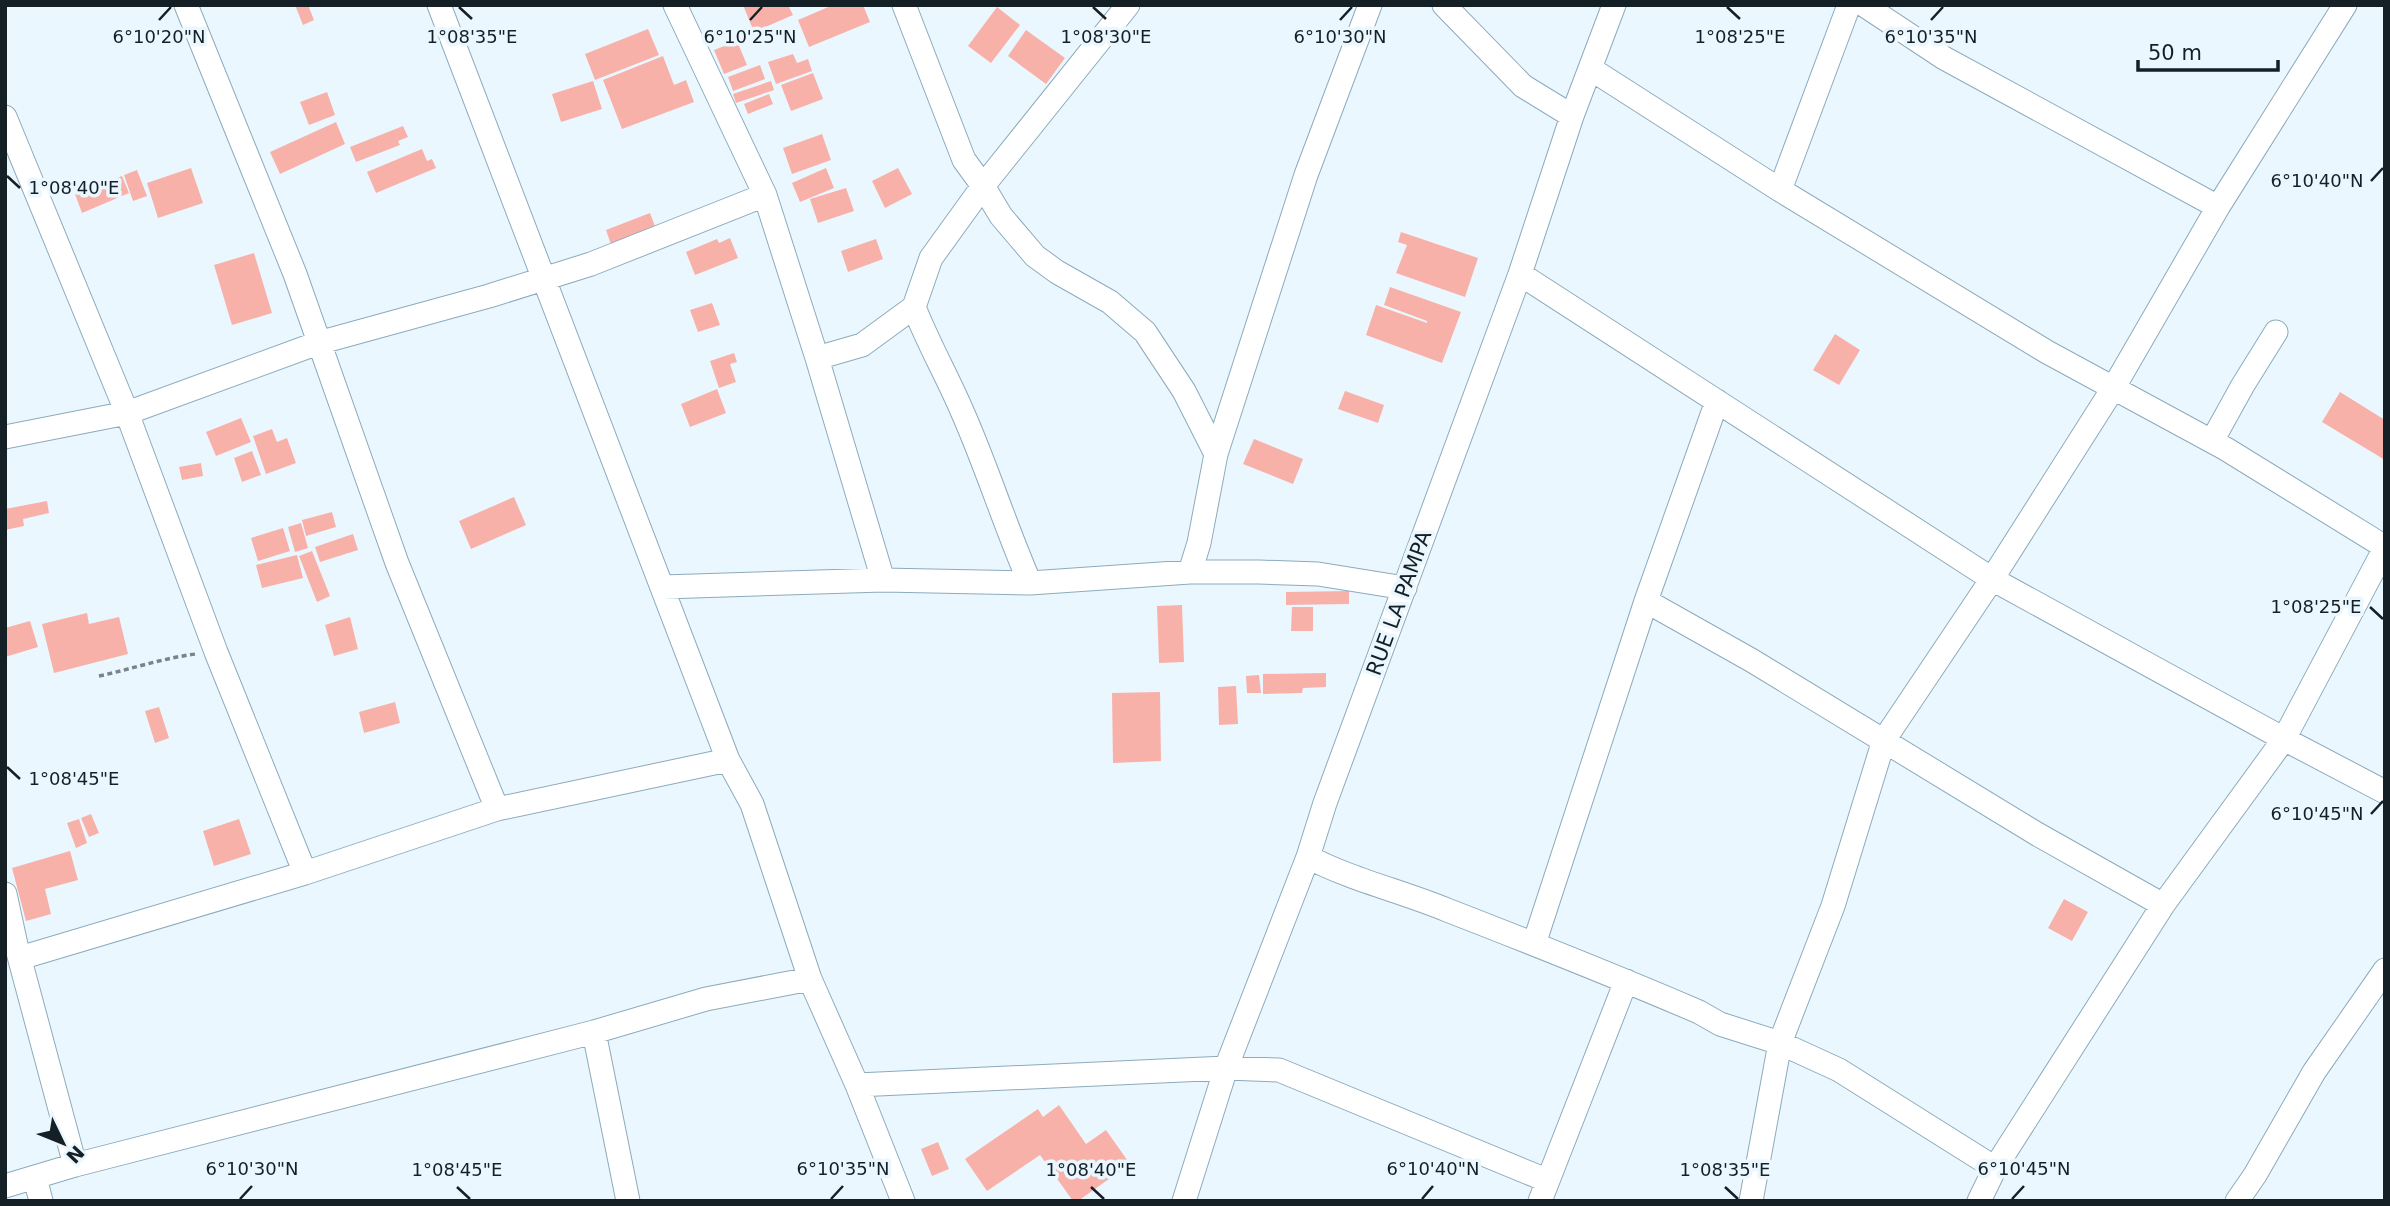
<svg xmlns="http://www.w3.org/2000/svg" width="2390" height="1206" font-family="'DejaVu Sans',sans-serif">
<style>
.building{fill:#f8b1a9}
.lines{fill:none;stroke-linecap:round;stroke-linejoin:round}
.minor-casing{stroke:#8cabbc;stroke-width:25}
.path{stroke:#78848a;stroke-width:3.5;stroke-dasharray:5 3.5;stroke-linecap:butt}
.minor{stroke:#fff;stroke-width:23}
.ticks{fill:none;stroke:#142026;stroke-width:2.5}
.labels{text-anchor:middle;dominant-baseline:central;stroke-width:7;stroke-linejoin:round;paint-order:stroke}
.street-label{font-size:21px;fill:#142026;stroke:#ebf7ff}
.ticks-label{font-size:18px;text-anchor:middle;fill:#142026;stroke:#ebf7ff;stroke-width:7;stroke-linejoin:round;paint-order:stroke}
</style>
<rect width="100%" height="100%" fill="#ebf7ff"/>
<path class="building" d="M295 5H308L314 20 303 25Z
M743 5H788L793 15 754 32Z
M833 5H863L870 22 809 47 798 20Z
M997 7 1020 25 991 63 968 46Z
M648 29 659 55 595 80 585 54Z
M1026 30 1065 58 1046 84 1008 56Z
M737 41 747 65 724 74 714 50Z
M793 54 797 63 808 59 812 71 776 84 768 62Z
M663 56 674 85 686 80 694 102 622 129 603 80Z
M760 65 765 79 733 91 728 77Z
M813 73 823 99 791 111 781 85Z
M593 81 602 109 561 122 552 94Z
M771 81 774 90 736 103 733 94Z
M327 92 335 115 309 125 300 102Z
M769 94 773 104 748 114 744 104Z
M336 122 345 144 280 174 270 152Z
M403 126 408 137 398 141 400 145 356 162 350 147Z
M822 134 831 160 792 174 783 148Z
M422 149 427 161 432 159 436 168 376 193 367 172Z
M191 168 203 203 158 218 147 183Z
M826 168 834 188 800 202 792 183Z
M898 168 912 194 885 208 872 181Z
M137 170 147 196 133 201 124 175Z
M122 176 129 193 82 213 75 194Z
M846 188 854 211 818 223 810 199Z
M650 213 661 242 616 259 606 230Z
M1401 232 1478 258 1465 297 1396 273 1407 245 1398 242Z
M730 238 738 258 695 275 686 252 717 239 719 243Z
M876 239 883 259 848 272 841 251Z
M254 253 272 313 232 325 214 265Z
M1390 287 1461 312 1442 363 1366 335 1376 305 1427 323V321L1384 305Z
M712 303 720 325 698 332 690 310Z
M1835 334 1860 350 1839 385 1813 370Z
M734 353 737 362 730 364 736 382 719 388 710 361Z
M717 389 726 413 690 427 681 404Z
M1345 391 1384 405 1378 423 1338 409Z
M2340 392 2385 420V460L2322 422Z
M241 418 251 442 216 456 206 432Z
M272 429 277 442 287 438 296 463 266 474 253 436Z
M1254 439 1303 459 1293 484 1243 464Z
M252 451 261 475 242 482 234 458Z
M201 463 203 476 182 480 179 467Z
M514 497 526 525 471 549 459 521Z
M47 501 49 513 23 519 24 526 5 530V509Z
M332 512 336 527 306 536 302 520Z
M301 523 308 548 295 552 288 527Z
M283 528 290 551 258 561 251 538Z
M353 534 358 550 320 562 315 547Z
M312 551 330 596 317 602 299 556Z
M297 555 303 578 262 588 256 565Z
M1349 591V604L1286 605V592Z
M1182 605 1184 662 1159 663 1157 606Z
M1292 607H1313V631H1291Z
M87 613 89 624 119 617 128 654 54 673 42 624Z
M350 617 358 649 334 656 325 625Z
M30 621 38 647 5 657V628Z
M1326 673V687L1303 688 1302 693 1263 694V674Z
M1259 675 1261 693H1247L1246 676Z
M1236 686 1238 724 1219 725 1218 687Z
M1160 692 1161 761 1113 763 1112 693Z
M395 702 400 723 364 733 359 712Z
M159 707 169 738 155 743 145 711Z
M91 814 99 833 89 837 81 818Z
M79 819 87 843 76 848 67 823Z
M239 819 251 854 214 866 203 831Z
M70 851 78 880 45 889 51 914 26 921 12 868Z
M2064 899 2088 912 2072 941 2048 928Z
M1059 1105 1086 1144 1106 1130 1130 1164 1078 1201H1073L1040 1155 987 1191 965 1159 1038 1109 1043 1117Z
M938 1142 949 1169 932 1176 921 1149Z"/>
<g class="lines">
<defs>
<path id="minor" d="M186 5 295 274 397 563 497 809
M439 5 728 760 752 804 810 979 857 1085 903 1201
M904 5 964 160 983 186 1001 216 1035 256 1057 272 1110 302 1145 332 1184 391 1216 454
M1444 5 1523 86 1572 116
M1849 5 1780 190 2047 352 2226 449 2385 547
M1864 5 1944 58 2218 207
M1591 69 1780 190
M5 117 127 413 216 652 305 873 20 958
M765 195 817 358 862 345 914 307 931 258 983 186 1128 5
M1520 274 1992 579 2284 739 2385 792
M914 307C928 343 947 376 962 411 987 467 1005 526 1030 583
M817 358 883 580
M5 437 127 413 318 343 489 296 591 264 765 195 675 5
M2212 441 2243 385 2276 332
M1190 572 1199 543 1216 454 1306 175 1370 5
M663 587 883 580 1030 583 1190 572H1259L1318 574 1405 588
M1646 601 1751 660 2037 834 2163 905
M1308 857C1352 880 1401 891 1447 910 1532 943 1615 976 1699 1012L1720 1024 1780 1043 1839 1070 1995 1168
M305 873 497 809 728 760
M5 894 16 945 75 1165
M1534 944 1646 601 1717 401
M594 1032 628 1201
M857 1085 1226 1068 1279 1070 1546 1180
M35 1178 41 1201
M5 1186 75 1165 594 1032 706 999 810 979
M1184 1201 1226 1068 1308 857 1325 803 1520 274 1572 116 1614 5
M1540 1201 1626 981
M1751 1201 1780 1043 1833 906 1884 740 1992 579 2114 387 2218 207 2345 5
M1979 1201 1995 1168 2163 905 2284 739 2385 548
M2237 1201 2255 1175 2314 1072 2385 970"/>
</defs>
<use href="#minor" class="minor-casing"/>
<path class="path" d="M99 676C132 669 163 658 196 654"/>
<use href="#minor" class="minor"/>
</g>
<path class="ticks" d="M459 7 472 19M1093 7 1106 19M1727 7 1740 19M159 20 171 7M750 20 762 7M1340 20 1352 7M1931 20 1943 7M7 176 20 188M2371 181 2383 168M2370 607 2383 619M7 767 20 779M2371 814 2383 801M457 1187 470 1199M1091 1187 1104 1199M1725 1187 1738 1199M240 1199 252 1186M831 1199 843 1186M1422 1199 1433 1186M2012 1199 2024 1186"/>
<g class="labels">
<g class="street-label">
<text transform="translate(1399 603) rotate(-70)">RUE LA PAMPA</text>
</g>
</g>
<g class="ticks-label">
<text x="472" y="43">1°08'35"E</text>
<text x="1106" y="43">1°08'30"E</text>
<text x="1740" y="43">1°08'25"E</text>
<text x="159" y="43">6°10'20"N</text>
<text x="750" y="43">6°10'25"N</text>
<text x="1340" y="43">6°10'30"N</text>
<text x="1931" y="43">6°10'35"N</text>
<text x="2317" y="187">6°10'40"N</text>
<text x="74" y="194">1°08'40"E</text>
<text x="2316" y="613">1°08'25"E</text>
<text x="74" y="785">1°08'45"E</text>
<text x="2317" y="820">6°10'45"N</text>
<text x="252" y="1175">6°10'30"N</text>
<text x="843" y="1175">6°10'35"N</text>
<text x="1433" y="1175">6°10'40"N</text>
<text x="2024" y="1175">6°10'45"N</text>
<text x="457" y="1176">1°08'45"E</text>
<text x="1091" y="1176">1°08'40"E</text>
<text x="1725" y="1176">1°08'35"E</text>
</g>
<rect width="2390" height="1206" fill="none" stroke="#142026" stroke-width="14"/>
<g transform="translate(63 1143) rotate(133)" stroke="#ebf7ff" stroke-width="5" paint-order="stroke">
<path d="M0-5L12 26L0 18L-12 26Z" fill="#142026"/>
<text y="-10" font-size="19" font-weight="bold" text-anchor="middle" fill="#142026">N</text>
</g>
<path d="M2138 60v10h140v-10" fill="none" stroke="#142026" stroke-width="3.5"/>
<text x="2148" y="60" font-size="21" fill="#142026" stroke="#ebf7ff" stroke-width="5" paint-order="stroke">50 m</text>
</svg>
